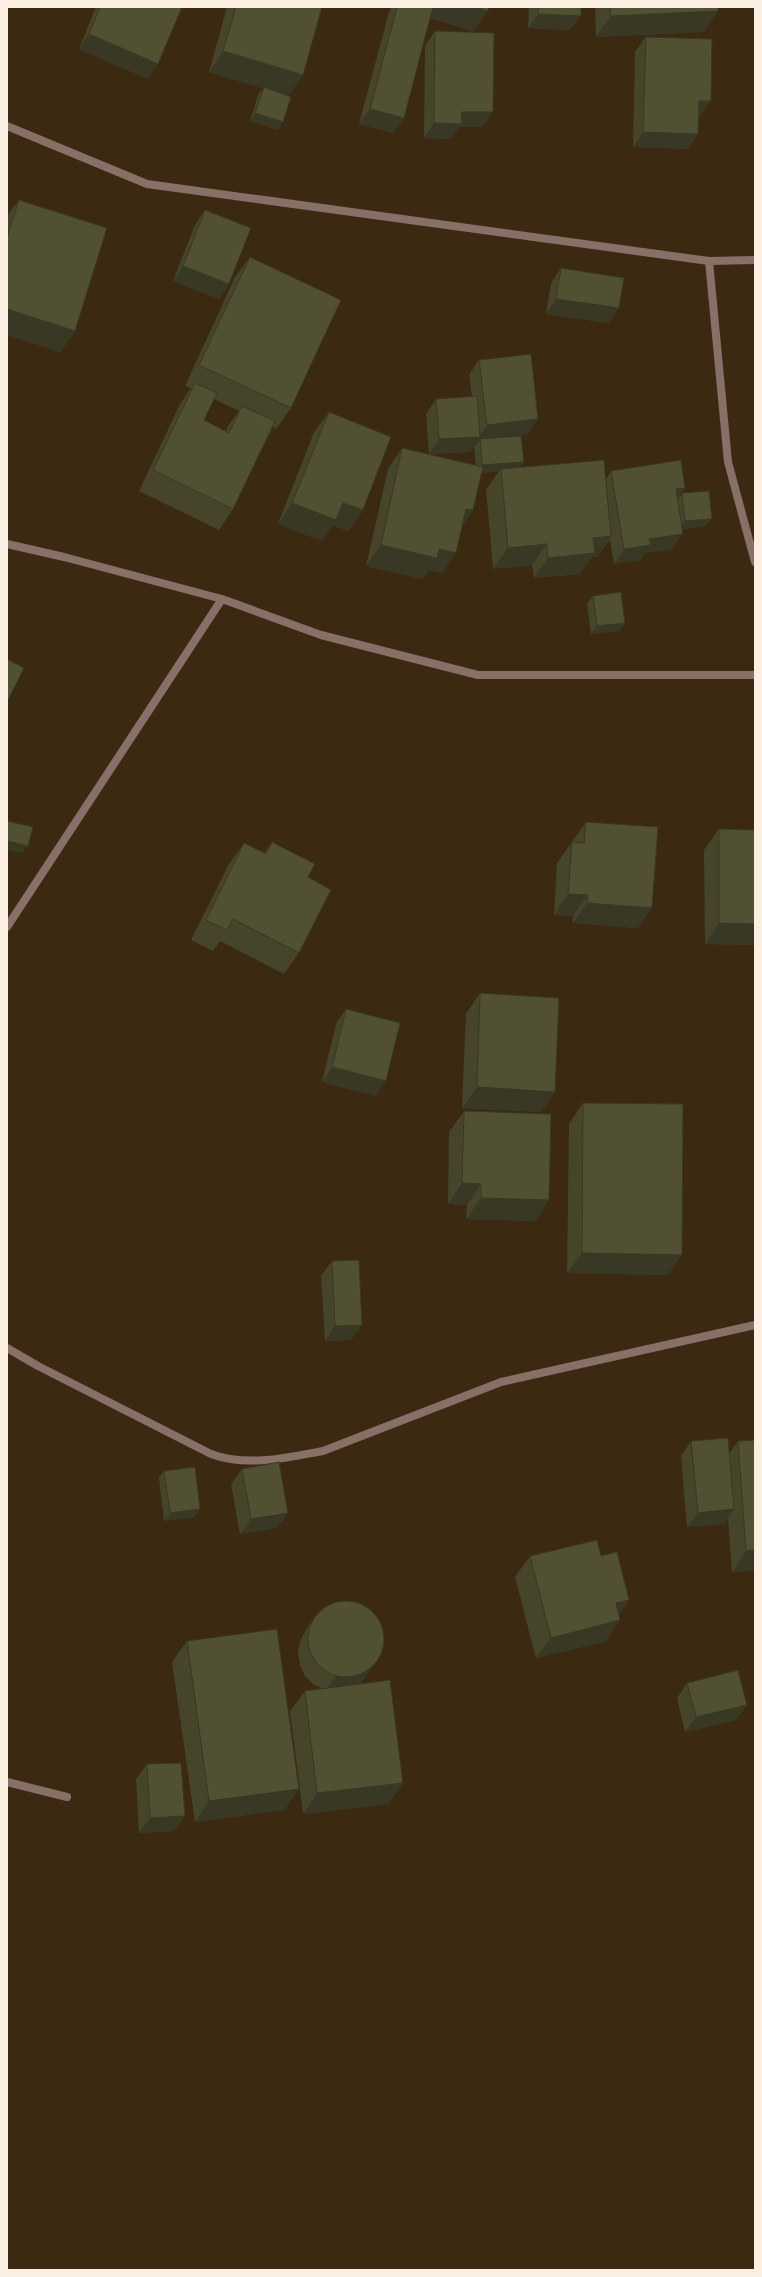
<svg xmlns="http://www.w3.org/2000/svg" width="762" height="2277" font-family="'Roboto Serif',serif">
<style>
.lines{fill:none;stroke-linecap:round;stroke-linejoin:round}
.minor{stroke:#887068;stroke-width:8}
.wall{fill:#46452c;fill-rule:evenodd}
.shaded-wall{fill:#393824}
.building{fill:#515033;stroke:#393824}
</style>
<rect width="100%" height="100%" fill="#3b2911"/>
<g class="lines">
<path class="minor" d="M7 126 147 184 709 261 755 260
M709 261 728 462 755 562
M7 544 64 557 222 599 321 635 478 675H755
M7 927 222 599
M7 1348 38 1366 211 1454C246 1467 286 1458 323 1451L501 1382 755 1325
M7 1782 67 1797"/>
</g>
<path class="wall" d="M96 7H182L148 79 79 49Z
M227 7H322L303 75 288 96 277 130 250 121 258 95 263 88 209 72Z
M392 7H489L488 11 473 31 430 18 404 118 393 133 359 124 389 12Z
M529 7H581L570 30 528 28Z
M595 7H718V11L704 32 596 37Z
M435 31 493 112 482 127H459L451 139 424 138 425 46Z
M646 37 711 101 700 116H699L688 149 633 147 635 52Z
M19 200 75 331 60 352 7 335V216Z
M205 210 229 284 219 299 173 281 195 225Z
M250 257 291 408 276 429 273 427 233 509 219 530 139 491 180 404 191 388 185 386 235 277ZM214 399 239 411 228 426 226 431 204 420Z
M561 268 609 323 546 314 551 283Z
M479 360 528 434 499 437 520 467 606 479 611 471 685 488 677 499V500L682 493 706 526 682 529 672 549 645 553 641 560 614 564 610 539 597 557H592L580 574 534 578 532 565 493 569 486 490 499 471 482 473 473 510 462 526 442 573 429 570 423 579 366 566 388 469 402 448 476 465 474 447 479 440H478L470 452 429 454 426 414 436 399 472 397 469 375Z
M329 412 363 510 348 531 333 525 322 541 278 524 314 432Z
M593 596 625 623 619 631 591 634 587 604Z
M586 822 638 928 573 923V916L554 915 557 863Z
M719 829 755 830V945L705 944 704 850Z
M272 842 308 877 299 953 284 974 220 941 213 951 191 940 229 864 244 843 264 853Z
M480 993 555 1092 541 1112 462 1108 466 1014Z
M346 1009 386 1081 375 1096 322 1082 336 1024Z
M583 1103 668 1275 567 1273 569 1124Z
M464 1111 549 1200 535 1221 466 1219 467 1205 448 1204 449 1132Z
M332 1261 351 1340 325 1341 321 1276Z
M755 1440V1570L732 1572 728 1518 724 1524 687 1527 681 1456 691 1441 729 1454 738 1441Z
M242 1469 288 1513 277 1528 240 1534 231 1484Z
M164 1471 195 1517 164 1521 159 1478Z
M530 1556 629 1600 619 1614 606 1641 536 1658 515 1577Z
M316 1615 362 1682 358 1684 403 1783 388 1804 303 1814 290 1711 305 1691 322 1688 314 1685 305 1676 300 1665 298 1653 300 1641 306 1630Z
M187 1641 299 1789 284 1810 195 1822 172 1662Z
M687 1683 736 1720 685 1732 677 1698Z
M147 1764 174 1831 139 1833 136 1779Z"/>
<path class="shaded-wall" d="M397 7H476L488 11 473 31Z
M718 11 704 32 596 37 611 16Z
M538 14 581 16 570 30 528 28Z
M89 34 158 64 148 79 79 49Z
M223 51 303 75 288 96 209 72Z
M699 101H711L700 116 689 115Z
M370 109 404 118 393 133 359 124Z
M462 112H493L482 127H459L451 139 424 138 434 123Z
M255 113 283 122 277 130 250 121Z
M643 132 698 134 688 149 633 147Z
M183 266 229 284 219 299 173 281Z
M556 299 619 308 609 323 546 314Z
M7 309 75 331 60 352 7 335Z
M538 419 528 434 478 440 470 452 429 454 439 439 479 437 487 425Z
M524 462 519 469H501L499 471 476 473 482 465Z
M685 488 675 503 676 489Z
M292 503H343L363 510 348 531 333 525 322 541 278 524Z
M466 509 473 510 459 531Z
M712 519 706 526 679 529 685 521Z
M683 534 672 549 645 553 641 560 614 564 624 549 649 539Z
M611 536 597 557H592L580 574 534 578 548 558 593 538Z
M547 544 532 565 493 569 508 548Z
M381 545 439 549 456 553 442 573 429 570 423 579 366 566Z
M625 623 619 631 591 634 597 626Z
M7 841 28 846 22 853 7 850Z
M568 894 588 895 573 916 554 915Z
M587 903 652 908 638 928 573 923Z
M719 923 755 924V945L705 944Z
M332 1067 386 1081 375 1096 322 1082Z
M477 1087 555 1092 541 1112 462 1108Z
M462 1183 481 1184 467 1205 448 1204Z
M481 1198 549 1200 535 1221 466 1219Z
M582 1253 682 1255 668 1275 567 1273Z
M362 1325 351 1340 325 1341 335 1326Z
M200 1509 195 1517 164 1521 170 1513Z
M734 1509 724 1524 687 1527 698 1513Z
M288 1513 277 1528 240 1534 251 1519Z
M755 1550V1570L732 1572 746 1551Z
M629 1600 614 1621 616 1603Z
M620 1620 606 1641 536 1658 551 1638Z
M380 1656 362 1682 351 1689 326 1690 337 1675Z
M747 1705 736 1720 685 1732 696 1717Z
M403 1783 388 1804 303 1814 317 1793Z
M299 1789 284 1810 195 1822 209 1801Z
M185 1816 174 1831 139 1833 150 1818Z"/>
<path class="building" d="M100 7H182L158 64 89 34Z
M236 7H322L303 75 223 51Z
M397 7H433L404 118 370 109Z
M476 7H489L488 11Z
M539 7H581V16L538 14Z
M610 7H718V11L611 16Z
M435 31 494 33 493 112H462L461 124 434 123Z
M646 37 712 39 711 101H699L698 134 643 132Z
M264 87 291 97 283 122 255 113Z
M19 200 107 228 75 331 7 309V237Z
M205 210 251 228 229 284 183 266Z
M250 257 341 300 291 408 199 365Z
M561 268 624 278 619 308 556 299Z
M531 354 538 419 487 425 479 360Z
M195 383 217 393 204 420 229 433 242 406 275 421 233 509 153 470Z
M477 396 480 437 439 439 436 399Z
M329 412 391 437 363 510 343 503 336 520 292 503Z
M521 436 524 462 482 465 480 439Z
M402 448 483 467 473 510 466 509 456 553 439 549 437 558 381 545Z
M604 460 611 536 593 538 595 553 548 558 547 544 508 548 501 469Z
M681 460 685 488 676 489 683 534 649 539 651 545 624 549 611 471Z
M709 491 712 519 685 521 682 493Z
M621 592 625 623 597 626 593 596Z
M7 659 24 668 7 702Z
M7 821 33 827 28 846 7 841Z
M586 822 658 827 652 908 587 903 588 895 568 894 572 842 584 843Z
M719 829 755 830V924L719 923Z
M272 842 315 864 308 877 331 890 299 953 233 919 227 930 206 920 244 843 266 854Z
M480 993 559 998 555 1092 477 1087Z
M346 1009 400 1023 386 1081 332 1067Z
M583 1103 683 1104 682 1255 582 1253Z
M464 1111 551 1114 549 1200 481 1198V1184L462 1183Z
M359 1260 362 1325 335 1326 332 1261Z
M728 1438 734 1509 698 1513 691 1441Z
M755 1440V1550L746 1551 738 1441Z
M279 1462 288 1513 251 1519 242 1469Z
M195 1467 200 1509 170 1513 164 1471Z
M597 1540 601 1556 617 1552 629 1600 616 1603 620 1620 551 1638 530 1556Z
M308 1639a38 38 0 1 1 76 0a38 38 0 1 1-76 0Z
M277 1629 299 1789 209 1801 187 1641Z
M738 1670 747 1705 696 1717 687 1683Z
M390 1680 403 1783 317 1793 305 1691Z
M181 1763 185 1816 150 1818 147 1764Z"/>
<rect width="762" height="2277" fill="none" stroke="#fbefe1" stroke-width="16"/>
</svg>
